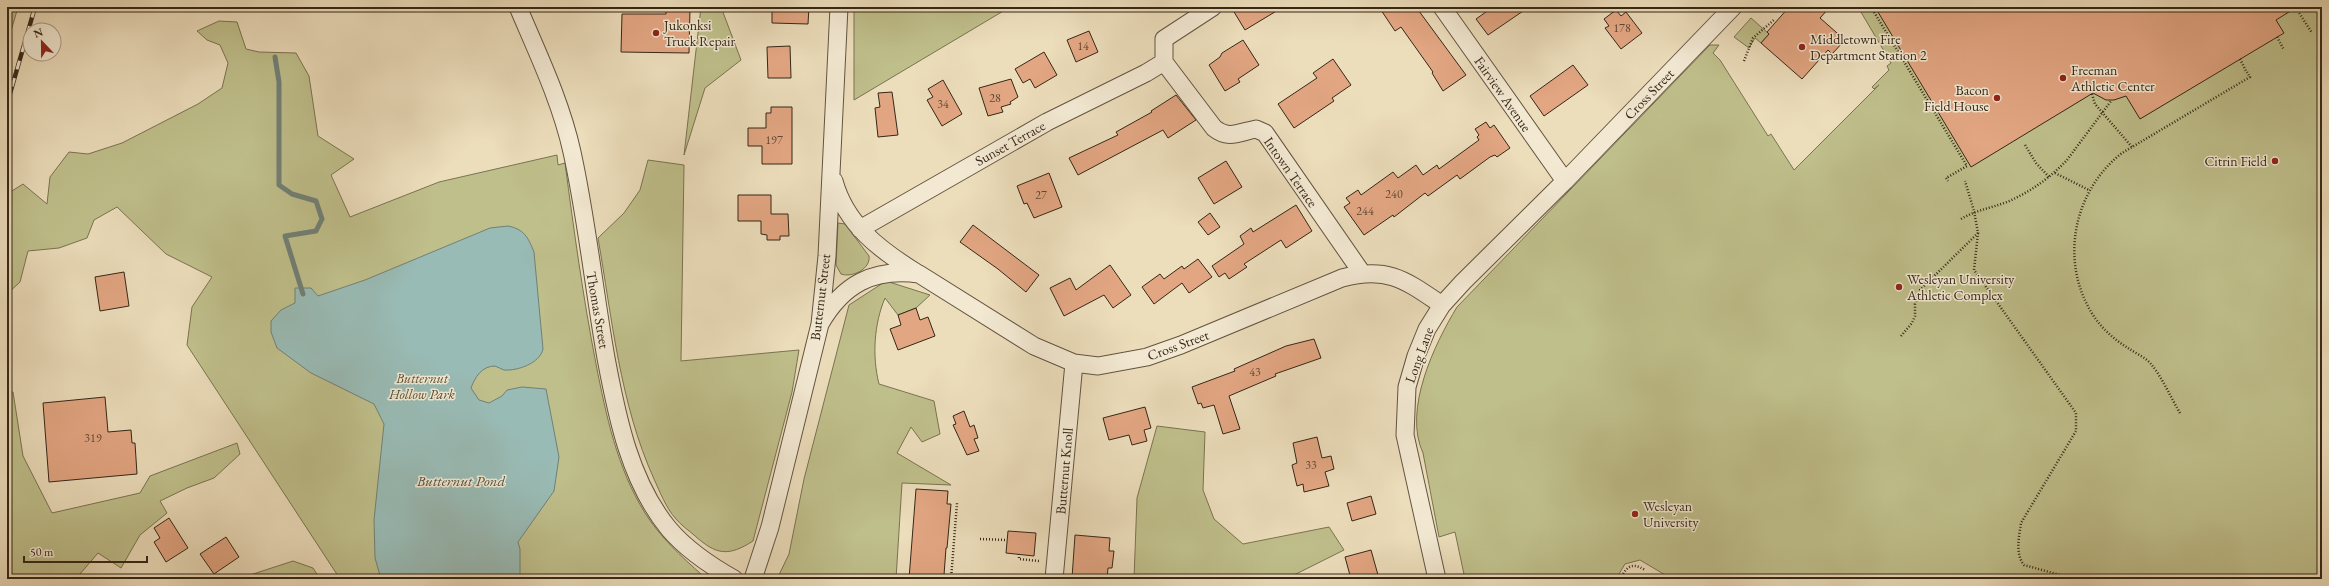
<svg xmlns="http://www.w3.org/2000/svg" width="2329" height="586" font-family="'EB Garamond',serif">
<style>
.green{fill:#bfbf8b;stroke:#7a7351}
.water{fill:#99bbb5;stroke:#718076}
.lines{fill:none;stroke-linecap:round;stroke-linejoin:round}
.stream{stroke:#718076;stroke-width:5}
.building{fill:#e2a682;stroke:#352717}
.minor-casing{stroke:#635440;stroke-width:19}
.path{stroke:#352717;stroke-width:2.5;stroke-dasharray:1 2;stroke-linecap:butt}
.minor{stroke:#f3e9d3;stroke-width:17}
.rail-casing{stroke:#352717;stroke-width:4.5}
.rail{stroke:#f3e9d3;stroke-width:3;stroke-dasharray:9;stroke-linecap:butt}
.path-bridge{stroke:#352717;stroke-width:2.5;stroke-dasharray:1 2;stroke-linecap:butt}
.poi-dot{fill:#8f2418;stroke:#f3e9d3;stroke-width:1.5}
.labels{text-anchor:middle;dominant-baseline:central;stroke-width:3;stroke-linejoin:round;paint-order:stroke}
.number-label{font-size:12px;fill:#604732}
.poi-label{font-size:14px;fill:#352717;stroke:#f3e9d3;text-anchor:start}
.street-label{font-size:14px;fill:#352717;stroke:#f3e9d3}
.park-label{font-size:14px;font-style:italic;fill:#584d34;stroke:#f3e9d3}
.water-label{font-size:15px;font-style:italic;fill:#4e4c3e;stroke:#f3e9d3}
</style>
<rect width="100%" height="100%" fill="#ecddbb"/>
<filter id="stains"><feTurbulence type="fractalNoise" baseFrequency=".005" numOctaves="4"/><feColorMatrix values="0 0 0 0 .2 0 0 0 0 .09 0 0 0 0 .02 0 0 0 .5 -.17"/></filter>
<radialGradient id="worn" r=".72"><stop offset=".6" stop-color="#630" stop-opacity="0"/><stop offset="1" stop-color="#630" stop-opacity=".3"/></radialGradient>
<path class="green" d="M7 7H18L7 45Z
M701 7H721L741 60 705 88 684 155Z
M854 7H1010L854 100Z
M1858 7H2322V579H1672L1640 560 1625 564 1616 579H1465L1455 532 1439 537 1423 453C1403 410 1434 345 1457 307L1710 45H1719L1713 53 1720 60 1768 136 1771 134 1794 170 1879 85 1874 89 1872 87 1889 70 1887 66 1891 63Z
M1751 18 1769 34 1761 43 1755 38 1749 48 1734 37Z
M219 21 237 22 246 49 259 52 296 53 309 76 318 136 354 159 331 175 350 217 439 182 557 155 558 165 565 163C574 231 583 297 596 364 606 415 617 468 645 513 660 537 681 556 702 575L710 579H340L187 345 192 307 212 277 166 254 117 207 94 220 87 238 59 248 28 251 20 282 7 294V194L23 184 47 204 50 177 69 152 88 154 122 143 198 104 222 88 228 63 220 45 207 40 197 31Z
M648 160 684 165 681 361 799 350 792 392 753 541C728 557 716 555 694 535 688 530 681 525 676 519 666 508 660 492 654 479 620 404 612 318 598 238L624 213 640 190Z
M838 223 845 224 869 256C871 269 852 278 841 274L836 265Z
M886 281 930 295 916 308 898 315 885 298C874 324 872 356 879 384L934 401 940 434 922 442 911 427 897 453 951 485 902 483 896 579H777L789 554 804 479 849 305Z
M7 391 13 392 23 456 52 513 140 493 150 476 237 443 240 454 214 478 187 488 160 501 167 513 140 535 121 568 98 553 80 574 71 579H7Z
M1157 426 1205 432 1203 490 1214 519 1243 544 1329 527 1344 550 1286 579H1134L1137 498Z
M293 561 313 568 320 579H249L247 576Z"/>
<path class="water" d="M508 226C524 229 528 237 534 252L543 349C540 363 518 371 504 370 501 369 498 367 495 366 482 366 475 377 471 388L479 400 489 403 502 396 507 390 522 387 546 389 559 457 554 491 518 542 520 549V579H381L375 558 374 520 384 424 374 404 311 373 277 348 271 332V321L281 310 295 303V288H311L318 296 365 280 490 228Z"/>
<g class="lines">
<path class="stream" d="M275 57 279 82V185L292 194 316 201 322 219 316 231 285 236 303 294"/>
</g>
<path class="building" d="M666 7H690L689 53 621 52 622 14H666Z
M772 7H809L808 24 772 23Z
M1231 7H1283L1245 30Z
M1379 7H1416L1466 75 1443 91 1432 73 1433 72 1401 27 1395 31Z
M1493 7H1529L1488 35 1476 19Z
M1789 7H1830L1820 18 1845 40 1832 54 1828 50 1802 79 1761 43 1769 34 1767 32Z
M1875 7H2297L2276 20 2284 33 2140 119 2126 96 2114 100H2106L2093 93 1971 167Z
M1616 10 1621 16 1626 12 1642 33 1621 49 1605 28 1609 26 1604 19Z
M1089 31 1098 52 1076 62 1067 40Z
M1243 40 1259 65 1238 79 1240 82 1225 91 1209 65 1220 57 1222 53Z
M790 46 791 78H768L767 47Z
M1044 52 1057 75 1035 88 1030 79 1023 83 1015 69Z
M1333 59 1351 85 1332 98 1334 101 1294 128 1278 104 1317 78 1313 73Z
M1573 65 1588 85 1544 116 1530 96Z
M1011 79 1018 97 1010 102 1011 104 1001 107 1003 112 988 116 979 88Z
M943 80 962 114 942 126 927 100 933 97 928 89Z
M892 92 898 135 878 137 875 108 880 107 878 93Z
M1176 95 1196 120 1168 138 1163 130 1078 175 1069 158 1118 135 1116 132 1152 112 1151 111Z
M771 107H792V164H762V146H748V128H766V113H771Z
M1486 122 1490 128 1494 125 1510 148 1497 157 1495 155 1490 157 1460 179 1457 175 1428 196 1425 193 1394 217 1393 215 1364 235 1344 207 1350 203 1346 198 1358 190 1361 195 1393 172 1398 178 1416 165 1423 175 1437 165 1439 169 1479 140 1477 137 1479 135 1475 129Z
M1226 161 1242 187 1214 204 1198 178Z
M1049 173 1062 207 1034 218 1027 203 1024 204 1017 186Z
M738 195H771V214H788L789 236H780V240H767V235L761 234V221H738Z
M1296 205 1312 231 1286 248 1281 240 1244 264 1247 267 1229 279 1225 273 1219 277 1212 266 1244 244 1240 236 1251 228 1253 232Z
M1210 213 1220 227 1208 235 1198 222Z
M973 225 1039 275 1026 292 998 269 960 242Z
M1198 259 1212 277 1189 293 1182 283 1154 304 1142 287 1160 274 1164 279 1182 266 1184 269Z
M1110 265 1131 295 1113 308 1104 295 1064 316 1050 288 1070 278 1076 290Z
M124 272 129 306 100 311 95 277Z
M916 308 920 320 928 317 935 336 898 350 890 329 901 325 898 315Z
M1314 339 1321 358 1275 374 1276 376 1229 396 1240 429 1223 434 1214 405 1203 408 1201 403 1198 404 1192 387 1235 371 1234 369 1286 346Z
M105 397 108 432 131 430 132 443H135L137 474 49 482 43 403Z
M1145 407 1151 428 1144 430 1147 441 1132 445 1129 435 1109 440 1103 418Z
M964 411 970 427 974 425 978 438 974 439 979 451 967 455 953 425 956 424 953 416Z
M1317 437 1322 458 1331 456 1334 469 1325 472 1329 486 1304 492 1303 484 1297 486 1292 465 1297 463 1293 443Z
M916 489 948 491 947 504H951L947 548H946L944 575 941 574 940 579H909Z
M1371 496 1376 514 1352 521 1347 503Z
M169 518 188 548 166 562 154 542 160 538 154 528Z
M1008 531 1036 533 1034 556 1006 553Z
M1075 535 1110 538 1109 551H1114L1112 568H1108L1107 579 1072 578Z
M226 537 239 557 214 574 200 554Z
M1371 550 1378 575H1374L1375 579H1351L1345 557Z"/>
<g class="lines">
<defs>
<path id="minor" d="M518 7C538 54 561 102 572 152 587 220 594 290 606 358 617 417 630 482 669 529 686 549 711 566 734 579
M1213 7 1164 39V62L1214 128C1229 140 1239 132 1256 129L1265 133 1362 273
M1442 7 1565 181
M834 181C846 225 880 250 917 273
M860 229 1047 122 1146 73 1164 62
M820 324C843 284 873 268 919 274L1034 346 1074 363 1098 366 1147 357 1181 345 1342 278C1388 266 1405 280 1442 305
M753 579 770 527 820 324 827 256 839 7
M1054 579 1074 363
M1437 579 1405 435 1407 387 1416 356 1427 329 1442 305 1463 282 1565 181 1733 7"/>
</defs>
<use href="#minor" class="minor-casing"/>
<path class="path" d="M1871 7 1967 166 1946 178 1948 181
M2296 8 2312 33
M2277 37 2284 50
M2240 59 2247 73
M1744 61 1753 38 1775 19
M2092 94 2095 104 2132 147
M2025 145 2036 163 2049 177
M2055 173 2089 190
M1961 219C1976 210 1991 208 2007 202 2030 192 2050 178 2067 160
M1978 233 1974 270 2076 413V431L2021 523C2019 537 2015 554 2024 565L2060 575 2065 579
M1901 336 1912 323 1915 316V304L1920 290 1978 233 1974 211 1965 181
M2180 413C2171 398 2162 377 2151 364 2145 357 2135 353 2128 348 2115 340 2102 329 2093 315 2059 262 2073 191 2122 153L2250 77 2247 72
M980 539 1007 540
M1019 554V559L1039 561
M647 578 648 579
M951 579 957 503
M1620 579C1627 566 1632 562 1645 570"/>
<use href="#minor" class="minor"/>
<defs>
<path id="rail" d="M7 104 35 7"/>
</defs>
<use href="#rail" class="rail-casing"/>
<use href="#rail" class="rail"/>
<path class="path-bridge" d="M2067 160 2111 101"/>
</g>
<g class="poi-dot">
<circle cx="656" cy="33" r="4"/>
<circle cx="1802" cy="47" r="4"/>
<circle cx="2063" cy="78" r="4"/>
<circle cx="1997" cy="98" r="4"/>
<circle cx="2275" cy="161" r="4"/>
<circle cx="1899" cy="287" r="4"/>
<circle cx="1635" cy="514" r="4"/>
</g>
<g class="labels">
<g class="number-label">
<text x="1622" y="28">178</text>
<text x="1083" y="46">14</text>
<text x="995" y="98">28</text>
<text x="943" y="104">34</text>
<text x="774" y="140">197</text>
<text x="1394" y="194">240</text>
<text x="1041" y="195">27</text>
<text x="1365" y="211">244</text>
<text x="1255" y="372">43</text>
<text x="93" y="438">319</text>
<text x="1311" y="465">33</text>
</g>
<g class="poi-label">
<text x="664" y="25">Jukonksi<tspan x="664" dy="16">Truck Repair</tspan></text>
<text x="1810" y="39">Middletown Fire<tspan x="1810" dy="16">Department Station 2</tspan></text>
<text x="2071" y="70">Freeman<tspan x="2071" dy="16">Athletic Center</tspan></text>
<text x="1989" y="90" text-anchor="end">Bacon<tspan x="1989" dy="16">Field House</tspan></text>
<text x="2267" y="161" text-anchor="end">Citrin Field</text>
<text x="1907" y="279">Wesleyan University<tspan x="1907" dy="16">Athletic Complex</tspan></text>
<text x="1643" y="506">Wesleyan<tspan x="1643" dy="16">University</tspan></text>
</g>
<g class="street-label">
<text transform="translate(1503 94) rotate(55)">Fairview Avenue</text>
<text transform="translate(1649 94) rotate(-46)">Cross Street</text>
<text transform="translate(1010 143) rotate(-29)">Sunset Terrace</text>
<text transform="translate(1291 172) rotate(55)">Intown Terrace</text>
<text transform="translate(820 297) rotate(-83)">Butternut Street</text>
<text transform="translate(598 310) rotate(80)">Thomas Street</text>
<text transform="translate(1178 345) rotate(-20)">Cross Street</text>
<text transform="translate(1419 355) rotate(-70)">Long Lane</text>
<text transform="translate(1064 471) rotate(-85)">Butternut Knoll</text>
</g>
<g class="park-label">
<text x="422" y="378">Butternut<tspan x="422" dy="16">Hollow Park</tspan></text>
</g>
<g class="water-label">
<text x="461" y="480">Butternut Pond</text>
</g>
</g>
<rect width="2329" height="586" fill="none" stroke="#ecddbb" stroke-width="24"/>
<rect x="8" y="8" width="2313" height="570" fill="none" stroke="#352717" stroke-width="2"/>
<rect x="12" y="12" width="2305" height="562" fill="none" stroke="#352717"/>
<g transform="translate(42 42) rotate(338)"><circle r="19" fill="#f3e9d3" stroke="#a79b88"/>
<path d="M0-3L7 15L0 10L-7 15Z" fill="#8f2418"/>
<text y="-6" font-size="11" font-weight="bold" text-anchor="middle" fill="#352717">N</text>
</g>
<path d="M24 556v6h123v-6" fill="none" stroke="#352717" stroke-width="2"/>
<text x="30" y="556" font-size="12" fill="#352717" stroke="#f3e9d3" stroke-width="3" paint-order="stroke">50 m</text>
<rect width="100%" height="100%" filter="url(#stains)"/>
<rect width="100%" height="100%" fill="url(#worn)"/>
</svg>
